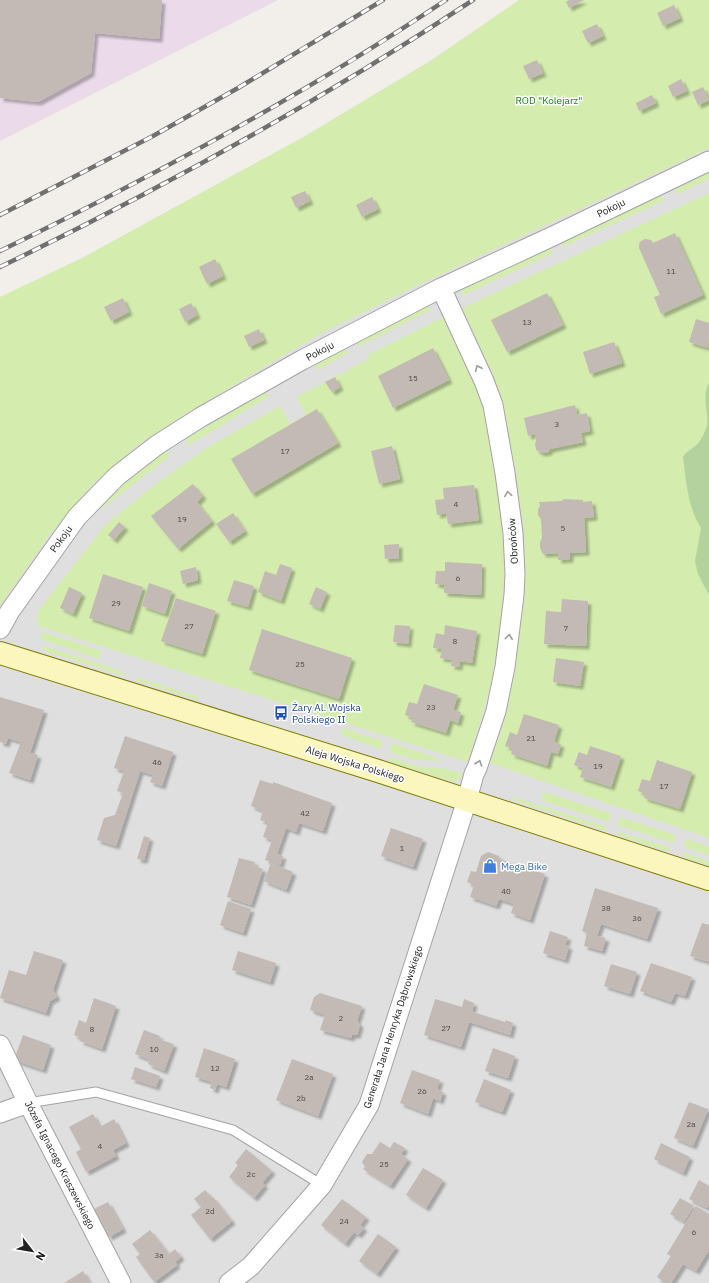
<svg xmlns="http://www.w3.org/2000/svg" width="709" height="1283" font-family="'IBM Plex Sans',sans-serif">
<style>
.residential{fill:#e0dfdf}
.industrial{fill:#ebdbea}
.grass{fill:#d5ecaf}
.forest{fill:#b4d29d}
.building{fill:#c3b9b5;filter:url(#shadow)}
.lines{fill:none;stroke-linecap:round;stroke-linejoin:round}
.lane-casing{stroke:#a3a3a3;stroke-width:11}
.street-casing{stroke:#a3a3a3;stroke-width:21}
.secondary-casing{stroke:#7e7b03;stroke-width:24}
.lane{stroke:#fff;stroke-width:9}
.street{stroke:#fff;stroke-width:19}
.secondary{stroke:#fbf6be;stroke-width:22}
.rail-casing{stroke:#707070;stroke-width:4.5}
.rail{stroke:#fff;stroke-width:3;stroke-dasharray:9;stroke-linecap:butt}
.oneway{stroke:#9c9c9c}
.labels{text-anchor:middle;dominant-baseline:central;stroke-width:3;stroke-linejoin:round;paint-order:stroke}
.number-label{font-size:8px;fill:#4a4847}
.park-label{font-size:10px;fill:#11850a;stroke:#fff}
.street-label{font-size:10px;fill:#222;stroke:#fff}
.transit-label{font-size:10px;fill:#164399;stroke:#fff;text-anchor:start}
.shop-label{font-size:10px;fill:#366cbe;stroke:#fff;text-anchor:start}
</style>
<defs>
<filter id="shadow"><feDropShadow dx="3.5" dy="3.5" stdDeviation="1" flood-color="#0004"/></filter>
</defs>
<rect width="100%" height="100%" fill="#f2eee9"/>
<path class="residential" d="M709 134V1283H0V554L192 392Z"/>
<path class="industrial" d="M0 0H278L0 141Z"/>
<path class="grass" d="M519 0H709V148L412 288 325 331 185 414 139 444 91 486 52 532 0 605V297L82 258 305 136 430 61Z
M709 170V179L677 194 675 192 677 185Z
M709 193V838L490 763 508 706 517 652 525 594 523 523 514 464 502 404 492 373 462 308Z
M657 195 662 196 665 200 563 247 562 245 564 240Z
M547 247 551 249 553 253 461 296V293L465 288 473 282Z
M426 306 432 309 358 347 357 345 358 340Z
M443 317 475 382 485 410 491 442 501 517 505 563 501 628 490 689 468 762 38 626 37 614 41 607 105 525 157 483 208 447 280 406 290 424 306 415 296 397 369 359 367 355Z
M342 348 346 349 348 353 317 370 315 367 316 363Z
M266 393 269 396 188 446 187 440 188 437 261 394Z
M165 451 169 453 171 455 100 510C113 491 145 464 165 451Z
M43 632 102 651 99 659 40 639Z
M42 645 124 672 121 675 45 651 42 648Z
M136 677 199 697 198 700 135 680Z
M343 728 383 741 380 749 342 735 341 733Z
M392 743 447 761 416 760 389 752Z
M389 757 417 766 447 769 464 774 458 780 450 781 393 763 389 761Z
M544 792 612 814 609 822 541 800Z
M514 797 607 827 606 831 513 800Z
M620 817 676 835 673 843 617 825Z
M617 831 671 848 666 851 620 836 617 833Z
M686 839 709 846V855L684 847Z
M683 852 709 861V865L686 858 684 856Z"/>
<path class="forest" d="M709 383V595L698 574 695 561 701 528C688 508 686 481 683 457 686 452 690 450 694 447 700 443 705 432 707 426 709 412 701 396 709 383Z"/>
<path class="building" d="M0 0H162L159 39 95 33 91 73 38 102 0 98Z
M569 0H584L569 8 566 2Z
M674 5 680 18 663 26 657 13Z
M597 24 603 36 588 43 582 31Z
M537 60 543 73 529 79 523 66Z
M681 79 687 91 673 97 668 86Z
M703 87 709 100 698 105 692 92Z
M652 95 656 103 639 111 636 103Z
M305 191 310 201 296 208 291 197Z
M372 197 378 209 362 217 356 205Z
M675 233 703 295 661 314 654 297 660 295 639 248V244L641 241 645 239 651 240 653 243Z
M215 259 223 276 207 284 199 267Z
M547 293 563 325 507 352 491 320Z
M123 298 129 312 111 321 104 307Z
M191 303 197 315 185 322 179 309Z
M696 319 709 323 708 348 689 342Z
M259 329 264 340 249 347 244 336Z
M614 342 622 363 590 374 583 352Z
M433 348 449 380 393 408 378 376Z
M335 377 340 387 332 392 325 382Z
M575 405 577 415 587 413 590 431 581 433 583 442 550 449 548 452 542 453 536 450 535 444 536 441 535 434 528 436 524 418Z
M317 409 338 443 252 494 231 459Z
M392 446 400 479 379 484 371 451Z
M193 484 203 496 197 502 212 521 178 549 151 516Z
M474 485 479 520 448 524 446 513 437 515 435 500 444 499 443 488Z
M564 499 583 500V502L592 501 594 517 584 518 586 552 570 553V559L558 560V553L543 554 540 548V542L542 538 541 519 538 515V509L540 506 539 502 561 501Z
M233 513 245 531 229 542 216 524Z
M119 522 125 527 114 540 108 535Z
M399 544V558L385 559 384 545Z
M445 562 482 564 481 595 444 593V585L435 584 436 571H445Z
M280 564 292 568 281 601 258 592 265 571 276 575Z
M196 567 198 580 183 584 180 571Z
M103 574 143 587 129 631 89 618Z
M234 580 254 586 248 607 227 601Z
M149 583 172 591 165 614 142 606Z
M69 587 82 593 73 614 60 608Z
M316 587 327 592 320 609 309 604Z
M176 598 216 611 202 654 161 641Z
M562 599 588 601 586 646 544 644 546 611 561 612Z
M395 625 410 626 408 644 393 642Z
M445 625 477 631 472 663 460 661 459 667 451 666 452 660 440 658 442 649 433 648 436 633 444 635Z
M262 629 352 658 339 699 249 670Z
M556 658 584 662 580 686 553 682Z
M424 684 458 695 453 710 461 712 458 723 450 720 446 733 411 722 413 718 405 715 409 702 417 704Z
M0 697 44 710 30 753 38 755 30 780 9 773 21 742 8 738 6 744 0 742Z
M524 714 559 725 554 742 561 744 558 754 551 752 547 766 511 754 513 749 505 746 510 732 517 735Z
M125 736 173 752 162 786 150 782 153 775 140 771 116 846 97 840 104 818 115 815 123 793 117 791 124 771 114 768Z
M590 746 621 756 611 787 580 777 583 768 574 765 579 752 587 755Z
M657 760 692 772 680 809 644 798 645 794 638 791 642 779 650 781Z
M260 780 273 784V782L332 803 323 831 299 823 296 832 286 828 277 854 283 856 280 865 265 860 272 840 263 837 268 822 260 820 263 811 251 806Z
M391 828 423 839 413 867 381 856Z
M144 836 150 838 144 860 137 859Z
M488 852 499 856V859L545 874 530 920 511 913 514 904 499 899 496 906 470 897 474 885 467 882 471 871 476 872 481 856Z
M239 858 255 862 254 866 263 869 251 905 227 897Z
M271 863 293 872 286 890 264 881Z
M595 888 658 908 647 939 601 924 597 936 606 938 602 951 584 946 587 933 582 931Z
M228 901 251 909 243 933 220 925Z
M702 923 709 925V962L690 956Z
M550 931 568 937 565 945 569 946 565 960 543 953Z
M34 951 63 960 53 990 57 997 50 1001 46 1013 0 998 9 970 26 975Z
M238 951 276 963 270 982 232 970Z
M651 963 692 977 685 996 675 993 671 1002 640 991Z
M611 964 637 972 630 994 604 986Z
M320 993 362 1006 357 1021 360 1025 357 1035H352L351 1038 320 1030 325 1015 310 1010 314 997Z
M94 998 116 1006 102 1049 80 1041 81 1038 74 1035 79 1020 86 1023Z
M435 999 462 1007 464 999 474 1003 472 1011 476 1013 505 1022 506 1020 513 1023 510 1035 469 1022 461 1047 424 1035Z
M144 1030 160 1036 158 1039 174 1044 164 1071 148 1064 150 1060 135 1054Z
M23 1035 51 1045 43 1070 14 1060Z
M204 1048 235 1059 226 1087 217 1084 215 1090 210 1088 212 1082 195 1077Z
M493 1048 515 1056 508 1078 485 1071Z
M292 1059 333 1074 318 1116 276 1100Z
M135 1067 160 1076 156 1087 131 1079Z
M412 1070 440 1080 437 1089 443 1092 440 1101 433 1098 428 1114 400 1103Z
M484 1079 511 1090 502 1112 475 1102Z
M689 1102 708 1109 693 1146 674 1138Z
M93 1114 100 1127 114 1119 126 1143 113 1150 116 1156 86 1172 76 1152 81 1149 69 1127Z
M380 1142 390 1148 394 1142 405 1148 401 1154 408 1159 390 1186 363 1169 365 1167 362 1162 367 1154H372Z
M661 1143 690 1157 683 1173 654 1159Z
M246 1149 272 1171 262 1183 265 1185 254 1198 229 1177 238 1165 235 1163Z
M423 1168 443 1180 426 1208 406 1195Z
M699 1180 709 1186V1205L707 1208 689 1199Z
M205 1190 212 1198 213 1197 232 1221 210 1239 191 1215 201 1207 194 1199Z
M680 1198 694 1206 684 1222 670 1214Z
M342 1199 366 1217 360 1225 364 1228 358 1235 354 1232 345 1244 321 1225Z
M108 1202 123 1229 109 1237 94 1209Z
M696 1206 709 1214V1250L696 1271 683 1264 671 1283H666L657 1277 671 1256 667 1254Z
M150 1230 169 1254 175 1249 181 1257 175 1262 177 1265 154 1282 136 1257 140 1254 132 1244Z
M378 1234 396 1247 377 1274 359 1261Z
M83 1271 90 1283H64Z"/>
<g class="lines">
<defs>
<path id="lane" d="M28 1103 96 1092 233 1130 322 1185"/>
<path id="street" d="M0 629 10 611 77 517 117 476 157 445 201 417 302 360 441 288 551 237 709 161
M0 1045 28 1103 121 1283
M0 1113 28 1103
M229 1283 251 1266 322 1185 369 1105 467 800 474 774 477 768 496 711 505 667 514 595 515 574 513 533 505 473 493 405 484 381 441 288"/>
<path id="secondary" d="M0 653 378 771 709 879"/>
</defs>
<use href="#lane" class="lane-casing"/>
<use href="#street" class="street-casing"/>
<use href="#secondary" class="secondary-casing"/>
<use href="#lane" class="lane"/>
<use href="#street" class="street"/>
<use href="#secondary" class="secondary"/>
<defs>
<path id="rail" d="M0 215 153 136 238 88 383 0
M0 251C154 176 304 95 446 0
M0 267C163 188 322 100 473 0"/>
</defs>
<use href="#rail" class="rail-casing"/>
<use href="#rail" class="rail"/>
</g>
<defs><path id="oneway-chevron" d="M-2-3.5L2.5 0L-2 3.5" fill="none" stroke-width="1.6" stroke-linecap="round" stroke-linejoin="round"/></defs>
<g class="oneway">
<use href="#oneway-chevron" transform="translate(478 368) rotate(-115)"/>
<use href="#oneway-chevron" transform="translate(508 494) rotate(-98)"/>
<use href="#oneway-chevron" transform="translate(509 637) rotate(-83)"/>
<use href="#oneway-chevron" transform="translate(479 763) rotate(-71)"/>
</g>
<defs>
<symbol id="bus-bare" viewBox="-9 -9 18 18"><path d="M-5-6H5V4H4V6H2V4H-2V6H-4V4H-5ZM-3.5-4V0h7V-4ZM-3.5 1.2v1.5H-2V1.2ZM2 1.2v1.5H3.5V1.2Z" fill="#1a4fb4" stroke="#fff" stroke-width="2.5" paint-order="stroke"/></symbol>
<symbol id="shop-bare" viewBox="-9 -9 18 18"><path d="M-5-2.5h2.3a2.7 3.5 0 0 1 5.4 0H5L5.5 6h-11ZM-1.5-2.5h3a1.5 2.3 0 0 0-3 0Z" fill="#3f7fe0" stroke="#fff" stroke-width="2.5" paint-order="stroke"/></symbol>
</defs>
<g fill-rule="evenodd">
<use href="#bus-bare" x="271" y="703" width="20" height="20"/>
<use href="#shop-bare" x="480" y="856" width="20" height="20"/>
</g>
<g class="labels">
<g class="number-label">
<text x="671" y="271">11</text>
<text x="527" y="322">13</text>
<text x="413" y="378">15</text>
<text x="557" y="424">3</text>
<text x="285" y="451">17</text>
<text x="456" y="504">4</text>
<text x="182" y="519">19</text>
<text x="563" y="528">5</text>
<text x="458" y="578">6</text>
<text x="116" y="603">29</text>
<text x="189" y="626">27</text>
<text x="566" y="628">7</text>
<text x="455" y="641">8</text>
<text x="300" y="664">25</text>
<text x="431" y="707">23</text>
<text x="531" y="738">21</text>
<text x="157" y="762">46</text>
<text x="598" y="766">19</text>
<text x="664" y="786">17</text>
<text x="305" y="813">42</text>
<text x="402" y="848">1</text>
<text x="506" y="891">40</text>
<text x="606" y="908">38</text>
<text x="637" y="918">36</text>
<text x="341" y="1018">2</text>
<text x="446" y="1028">27</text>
<text x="92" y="1029">8</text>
<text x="154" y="1049">10</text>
<text x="215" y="1068">12</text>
<text x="309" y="1077">2a</text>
<text x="422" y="1091">26</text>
<text x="301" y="1098">2b</text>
<text x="691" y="1124">2a</text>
<text x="100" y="1146">4</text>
<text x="384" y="1164">25</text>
<text x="251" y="1174">2c</text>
<text x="210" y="1211">2d</text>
<text x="344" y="1221">24</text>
<text x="694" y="1232">6</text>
<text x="159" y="1255">3a</text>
</g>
<g class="park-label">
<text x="549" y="100">ROD "Kolejarz"</text>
</g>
<g class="street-label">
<text transform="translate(611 208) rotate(-26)">Pokoju</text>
<text transform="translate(320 351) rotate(-28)">Pokoju</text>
<text transform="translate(61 539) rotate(-54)">Pokoju</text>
<text transform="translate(513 541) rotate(-94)">Obrońców</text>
<text transform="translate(355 764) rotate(17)">Aleja Wojska Polskiego</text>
<text transform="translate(393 1027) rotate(-72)">Generała Jana Henryka Dąbrowskiego</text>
<text transform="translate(60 1165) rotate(63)">Józefa Ignacego Kraszewskiego</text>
</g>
<g class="transit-label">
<text x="292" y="707">Żary Al. Wojska<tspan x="292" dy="12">Polskiego II</tspan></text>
</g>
<g class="shop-label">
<text x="501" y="866">Mega Bike</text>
</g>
</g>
<g transform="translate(32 1251) rotate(121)" stroke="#ffffff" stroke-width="3" paint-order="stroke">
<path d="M0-3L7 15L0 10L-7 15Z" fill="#222222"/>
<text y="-6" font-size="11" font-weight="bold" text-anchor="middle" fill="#222222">N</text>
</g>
</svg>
